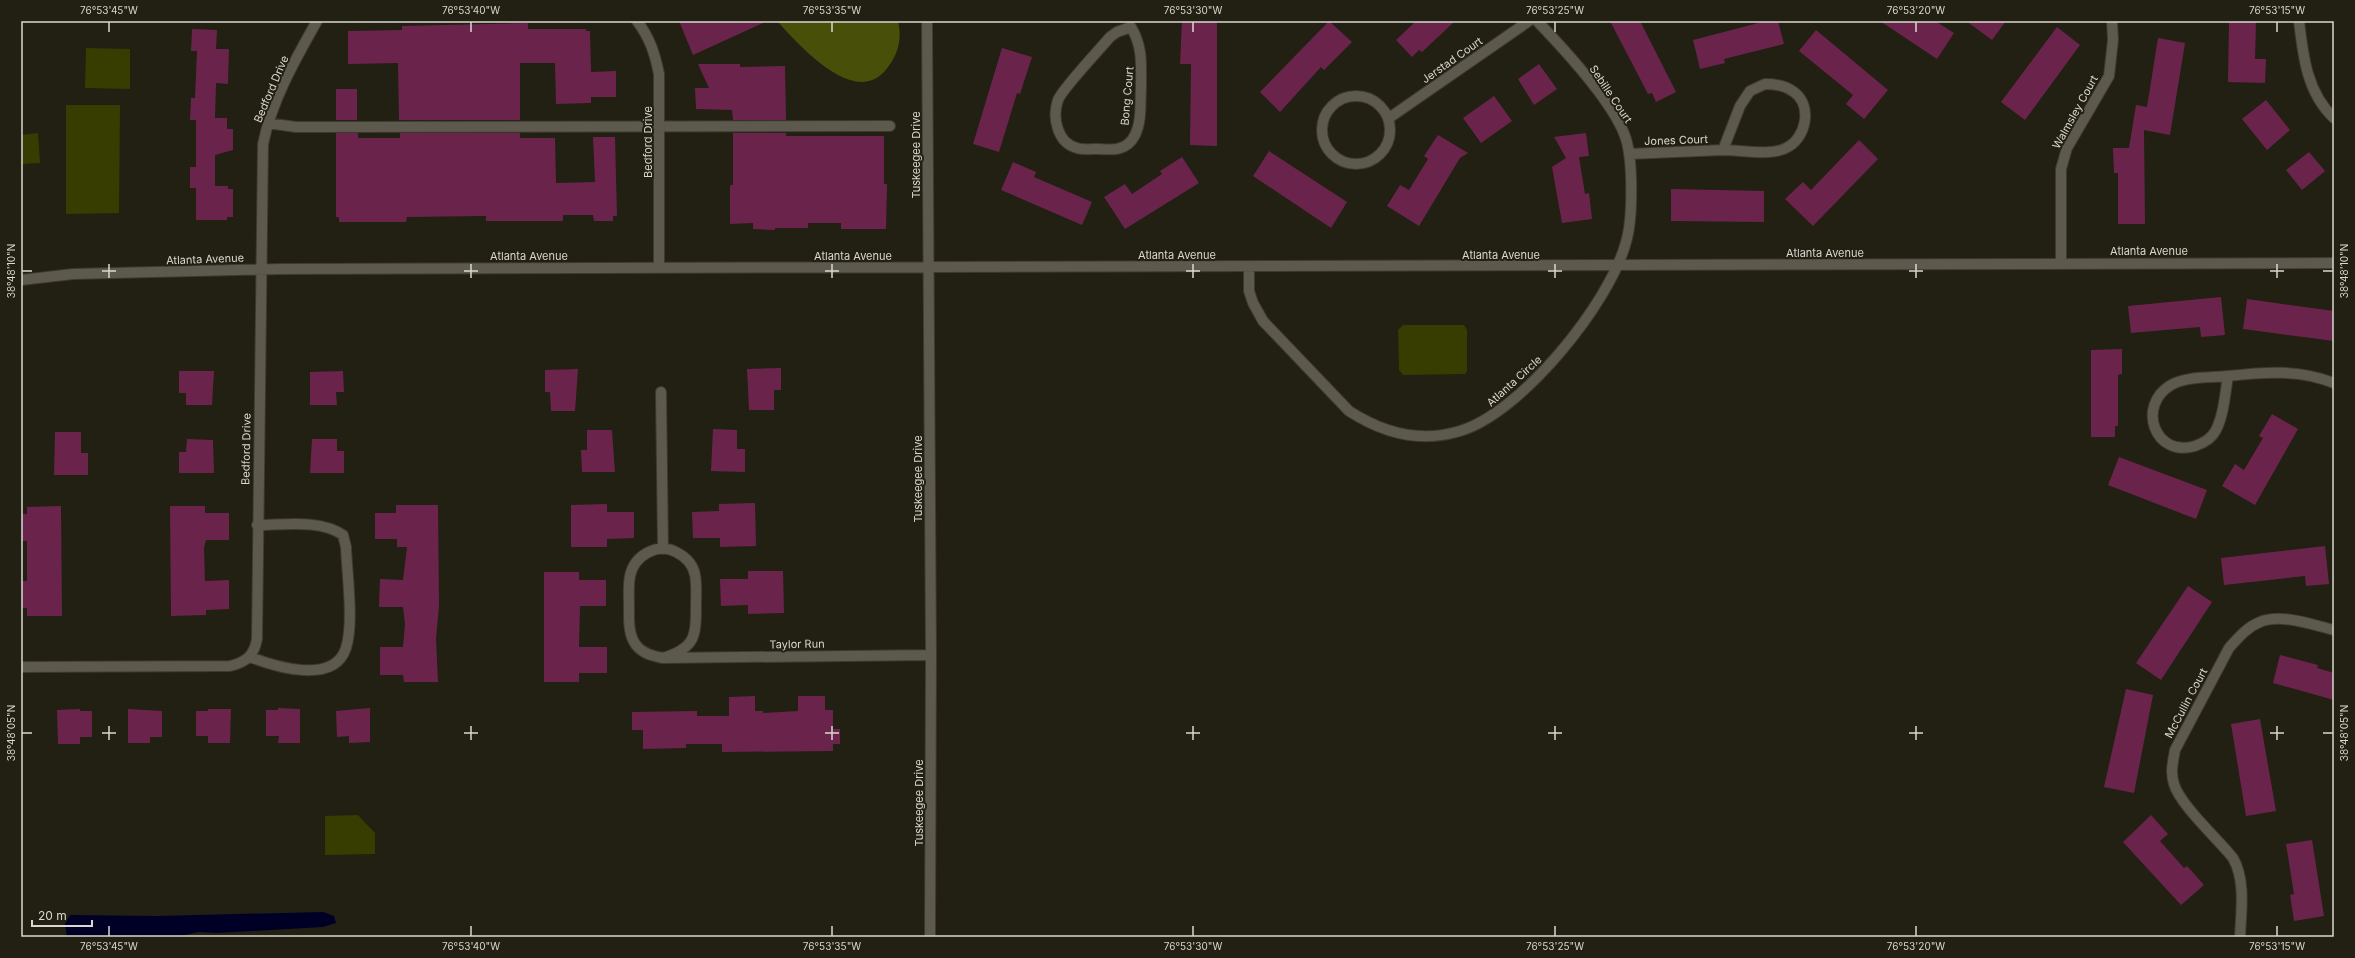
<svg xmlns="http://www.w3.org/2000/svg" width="2355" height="958" font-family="Inter,sans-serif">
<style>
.green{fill:#373d00}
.forest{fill:#484f09}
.water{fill:#000027}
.building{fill:#6a244c}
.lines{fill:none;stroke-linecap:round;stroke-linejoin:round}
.minor-casing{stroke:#3d3a33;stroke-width:12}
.minor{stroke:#5d594c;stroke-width:10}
.ticks{fill:none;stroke:#d9d7cf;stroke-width:1.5}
.labels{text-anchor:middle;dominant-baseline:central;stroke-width:4;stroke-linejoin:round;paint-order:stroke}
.street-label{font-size:11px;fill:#d9d7cf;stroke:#221f13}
.neatline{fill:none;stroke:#d9d7cf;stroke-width:1.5}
.ticks-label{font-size:10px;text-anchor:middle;fill:#d9d7cf}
</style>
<rect width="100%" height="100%" fill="#221f13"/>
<path class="green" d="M86 48 130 49V89L85 88Z
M66 105H120L119 213 66 214Z
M38 133 40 163 21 164V135Z
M1403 325H1464L1467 330V371L1465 374 1403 375 1399 370 1398 330Z
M358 815 375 833V854L325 855V816Z"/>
<path class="forest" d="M777 21H898C902 37 899 53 888 67 857 111 800 46 777 21Z"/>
<path class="water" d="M323 912 334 916 336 923 323 927 217 933 199 932 175 937H67L65 924 70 915 157 916Z"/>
<path class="building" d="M679 21H767L693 55Z
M1182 21H1217V146L1190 145 1191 64H1180Z
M1329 21 1352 42 1324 70 1321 67 1280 112 1260 92Z
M1416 21H1455L1422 52 1419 50 1412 57 1396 40Z
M1610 21H1640L1676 92 1656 102 1652 93 1648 94Z
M1766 21H1778L1784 44 1724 59 1725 63 1700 69 1693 40Z
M1880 21H1935L1954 33 1937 59Z
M1966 21H2006L1992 40Z
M2229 21H2256L2255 59H2266L2265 83 2228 82Z
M528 23V29H586V31H590L591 72 616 71V97H591V103L556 104 555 63H520V120H399L398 63 348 64V31L402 30V26Z
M2057 27 2080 45 2025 120 2001 102Z
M192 29 217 30 216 49H229L228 84 216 83 215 118H227V129H233V150L215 155V186H228V189H233V217H227V220H196V188H190V167H196V120H190L191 98H195L197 51H191Z
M1816 30 1888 90 1864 119 1846 104 1853 95 1799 51Z
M2158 38 2185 43 2170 135 2144 130 2145 224H2118V173H2114L2113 148H2129L2136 105 2147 107Z
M1002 48 1032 57 1020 94 1017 93 999 152 973 144Z
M698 64H740V67L785 66 786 120H733L732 110 696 109 695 88H709Z
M1539 64 1557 89 1534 105 1518 79Z
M336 89H357V120H336Z
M1494 96 1512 121 1481 143 1463 118Z
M2266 100 2290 130 2267 150 2242 119Z
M336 133H358V138H400V133H520V138H555L556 183 595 182 593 137H615L617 216H613V221H594L593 215H563V221H486V216H482L407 217 406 222H339V217H336Z
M733 133H786V136H884V184H887L886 229H841V223H808V228H775V230L753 229V223L730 224V185H733Z
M1586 133 1589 156 1579 157 1585 194 1589 193 1592 219 1562 223 1552 167 1566 158 1554 137Z
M1438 135 1468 153 1460 158 1419 226 1387 206 1400 185 1409 190 1428 159 1424 156Z
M1859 140 1878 159 1813 226 1785 199 1803 182 1811 190Z
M1269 151 1347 202 1331 228 1253 176Z
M2309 152 2325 171 2302 190 2286 170Z
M1182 157 1199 183 1125 229 1104 197 1125 184 1132 194 1162 174 1160 171Z
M1013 162 1036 172 1034 177 1092 202 1082 225 1001 190Z
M1671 189 1764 191V222L1671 221Z
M2221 297 2225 335 2201 337 2200 327 2131 333 2128 306Z
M2247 299 2334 311V341L2243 329Z
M2122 349V374L2118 375V426H2115V437H2091V350Z
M781 368V390H774V410H749L747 369Z
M578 369 575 411H551L550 392H545V370Z
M179 371H214L212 405H186V393H179Z
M343 371 344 392H336L337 405H310V372Z
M2272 414 2298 429 2255 505 2222 486 2235 464 2244 470 2263 438 2259 436Z
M713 429 737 430V449H745V472L711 471Z
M587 430H612L615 472H582L581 450H587Z
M55 432H81V453H88V475H54Z
M187 439 213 440 214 473H179V452H186Z
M312 439H337V451H344V473H310Z
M2119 457 2207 490 2196 519 2108 485Z
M755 503 756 546 720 547V538H693L692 512 719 511V504Z
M607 504V512H634V538L607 539V547H571V505Z
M396 505H438L439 606 436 639 438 682H404L403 675H380V647H403L405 624 403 607H379L380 579 403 580 407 547H397V539H375V513H396Z
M61 506 62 616H27V608H21V581H27V541H21V514H27V507Z
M170 506H205V513H229V540H206L204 548 205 581 229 580V609L206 610V615L171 616Z
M2325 546 2329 584 2306 586 2305 576 2224 585 2221 558Z
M748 571H783L784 613 748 614V605L721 606 720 579H748Z
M544 572H579V580H606V606H580L579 647H607V673H579V682H544Z
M2188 586 2212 602 2161 680 2136 663Z
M2280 655 2318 665 2317 668 2334 673V700L2273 683Z
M2126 689 2153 695 2134 793 2104 787Z
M755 696V711H763V713L798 711V696H825V710H833V729H840V744H833V751L722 752V744H686V748L643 749V730H632V712L697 711V716H729V697Z
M278 708 300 709V743H278L279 736H266V710H278Z
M370 708V742L349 743V736L337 737 336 711Z
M80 709V711H92V737H80V744H58L57 710Z
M128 709 162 711V737H150V743H128Z
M208 709H231L230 743H208V736H196V711H208Z
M2260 719 2276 811 2246 816 2231 724Z
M2151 815 2168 834 2160 841 2184 868 2187 866 2204 885 2181 905 2123 842Z
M2312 840 2324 916 2294 921 2290 895 2294 894 2286 844Z"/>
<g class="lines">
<defs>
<path id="minor" d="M637 21C650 38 655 54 659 74V268
M927 21 931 655 930 937
M2299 21C2303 56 2307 93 2334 118
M1131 27C1143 47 1141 64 1141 88 1140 103 1142 121 1135 135 1127 151 1113 150 1098 149 1092 149 1083 150 1077 148 1057 143 1052 117 1058 100 1062 89 1100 49 1110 37L1117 32Z
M1765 84C1775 84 1785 85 1794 92 1813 106 1806 139 1786 148 1772 156 1740 150 1723 150L1740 106 1750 91Z
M1322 130a34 34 0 1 1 68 0a34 34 0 1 1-68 0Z
M1389 118 1529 21
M267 123 296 127 890 126
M1629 154 1723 150
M2061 263V169L2067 148 2109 76 2113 40 2112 21
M1249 267V291L1253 303 1263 321 1349 411C1383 433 1421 443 1460 431 1521 413 1610 303 1626 242 1633 219 1633 162 1626 139 1615 104 1563 48 1537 21
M21 280 73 274 280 269 2334 263
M2228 376C2225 394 2224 414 2216 430 2212 438 2204 443 2195 446 2155 458 2136 406 2171 385 2186 376 2211 378 2228 376Z
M2228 376C2264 372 2299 369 2334 383
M661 392 663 549
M250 657C276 667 334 685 346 648 354 623 347 574 346 547L343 535C320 519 284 525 257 525
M663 658C695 648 696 637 696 606 696 596 697 585 695 575 693 564 686 557 676 552 657 542 634 556 630 576 628 586 629 597 629 607 629 620 628 634 636 645 643 654 653 656 663 658L931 655
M21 667 230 666C246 662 254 656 257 639L263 144C272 100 295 60 317 21
M2240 937C2241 912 2246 881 2233 858 2218 839 2180 805 2174 784 2170 773 2173 761 2175 750L2229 648C2238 638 2247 627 2260 622 2281 613 2313 625 2334 630"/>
</defs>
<use href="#minor" class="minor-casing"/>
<use href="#minor" class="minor"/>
</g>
<path class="ticks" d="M109 22V32M471 22V32M832 22V32M1193 22V32M1555 22V32M1916 22V32M2277 22V32M109 264V278M471 264V278M832 264V278M1193 264V278M1555 264V278M1916 264V278M2277 264V278M22 271H32M102 271H116M464 271H478M825 271H839M1186 271H1200M1548 271H1562M1909 271H1923M2270 271H2284M2323 271H2333M109 726V740M471 726V740M832 726V740M1193 726V740M1555 726V740M1916 726V740M2277 726V740M22 733H32M102 733H116M464 733H478M825 733H839M1186 733H1200M1548 733H1562M1909 733H1923M2270 733H2284M2323 733H2333M109 926V936M471 926V936M832 926V936M1193 926V936M1555 926V936M1916 926V936M2277 926V936"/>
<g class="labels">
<g class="street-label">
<text transform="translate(1452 60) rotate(-35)">Jerstad Court</text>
<text transform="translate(271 89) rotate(-67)">Bedford Drive</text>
<text transform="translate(1611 94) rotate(56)">Sebille Court</text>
<text transform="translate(1127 96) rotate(-85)">Bong Court</text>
<text transform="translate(2075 112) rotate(-61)">Walmsley Court</text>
<text transform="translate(1676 140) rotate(-2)">Jones Court</text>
<text transform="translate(648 142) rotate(-90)">Bedford Drive</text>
<text transform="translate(916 155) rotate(-90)">Tuskeegee Drive</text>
<text x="2149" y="251">Atlanta Avenue</text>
<text x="1825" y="253">Atlanta Avenue</text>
<text x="1177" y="255">Atlanta Avenue</text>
<text x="1501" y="255">Atlanta Avenue</text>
<text x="529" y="256">Atlanta Avenue</text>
<text x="853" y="256">Atlanta Avenue</text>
<text transform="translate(205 259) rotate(-2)">Atlanta Avenue</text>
<text transform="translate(1514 381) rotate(-42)">Atlanta Circle</text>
<text transform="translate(246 449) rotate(-89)">Bedford Drive</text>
<text transform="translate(918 479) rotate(-90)">Tuskeegee Drive</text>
<text transform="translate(797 644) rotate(-1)">Taylor Run</text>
<text transform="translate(2186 703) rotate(-62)">McCullin Court</text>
<text transform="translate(919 803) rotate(-90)">Tuskeegee Drive</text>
</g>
</g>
<rect width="2355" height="958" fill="none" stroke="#221f13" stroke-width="44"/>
<path d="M32 920v6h60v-6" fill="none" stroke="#d9d7cf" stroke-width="2"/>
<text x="38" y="920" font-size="12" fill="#d9d7cf" stroke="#221f13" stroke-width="3" paint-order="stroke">20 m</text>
<rect x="22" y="22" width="2311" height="914" class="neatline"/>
<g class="ticks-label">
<text x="109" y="14">76°53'45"W</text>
<text x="471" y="14">76°53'40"W</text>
<text x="832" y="14">76°53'35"W</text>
<text x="1193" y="14">76°53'30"W</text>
<text x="1555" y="14">76°53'25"W</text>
<text x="1916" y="14">76°53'20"W</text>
<text x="2277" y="14">76°53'15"W</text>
<text transform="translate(11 271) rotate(-90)" y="4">38°48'10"N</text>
<text transform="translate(2344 271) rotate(-90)" y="4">38°48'10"N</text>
<text transform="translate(11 733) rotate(-90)" y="4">38°48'05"N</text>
<text transform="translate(2344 733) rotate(-90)" y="4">38°48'05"N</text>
<text x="109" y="950">76°53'45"W</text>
<text x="471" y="950">76°53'40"W</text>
<text x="832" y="950">76°53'35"W</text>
<text x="1193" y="950">76°53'30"W</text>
<text x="1555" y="950">76°53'25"W</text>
<text x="1916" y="950">76°53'20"W</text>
<text x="2277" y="950">76°53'15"W</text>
</g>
</svg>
